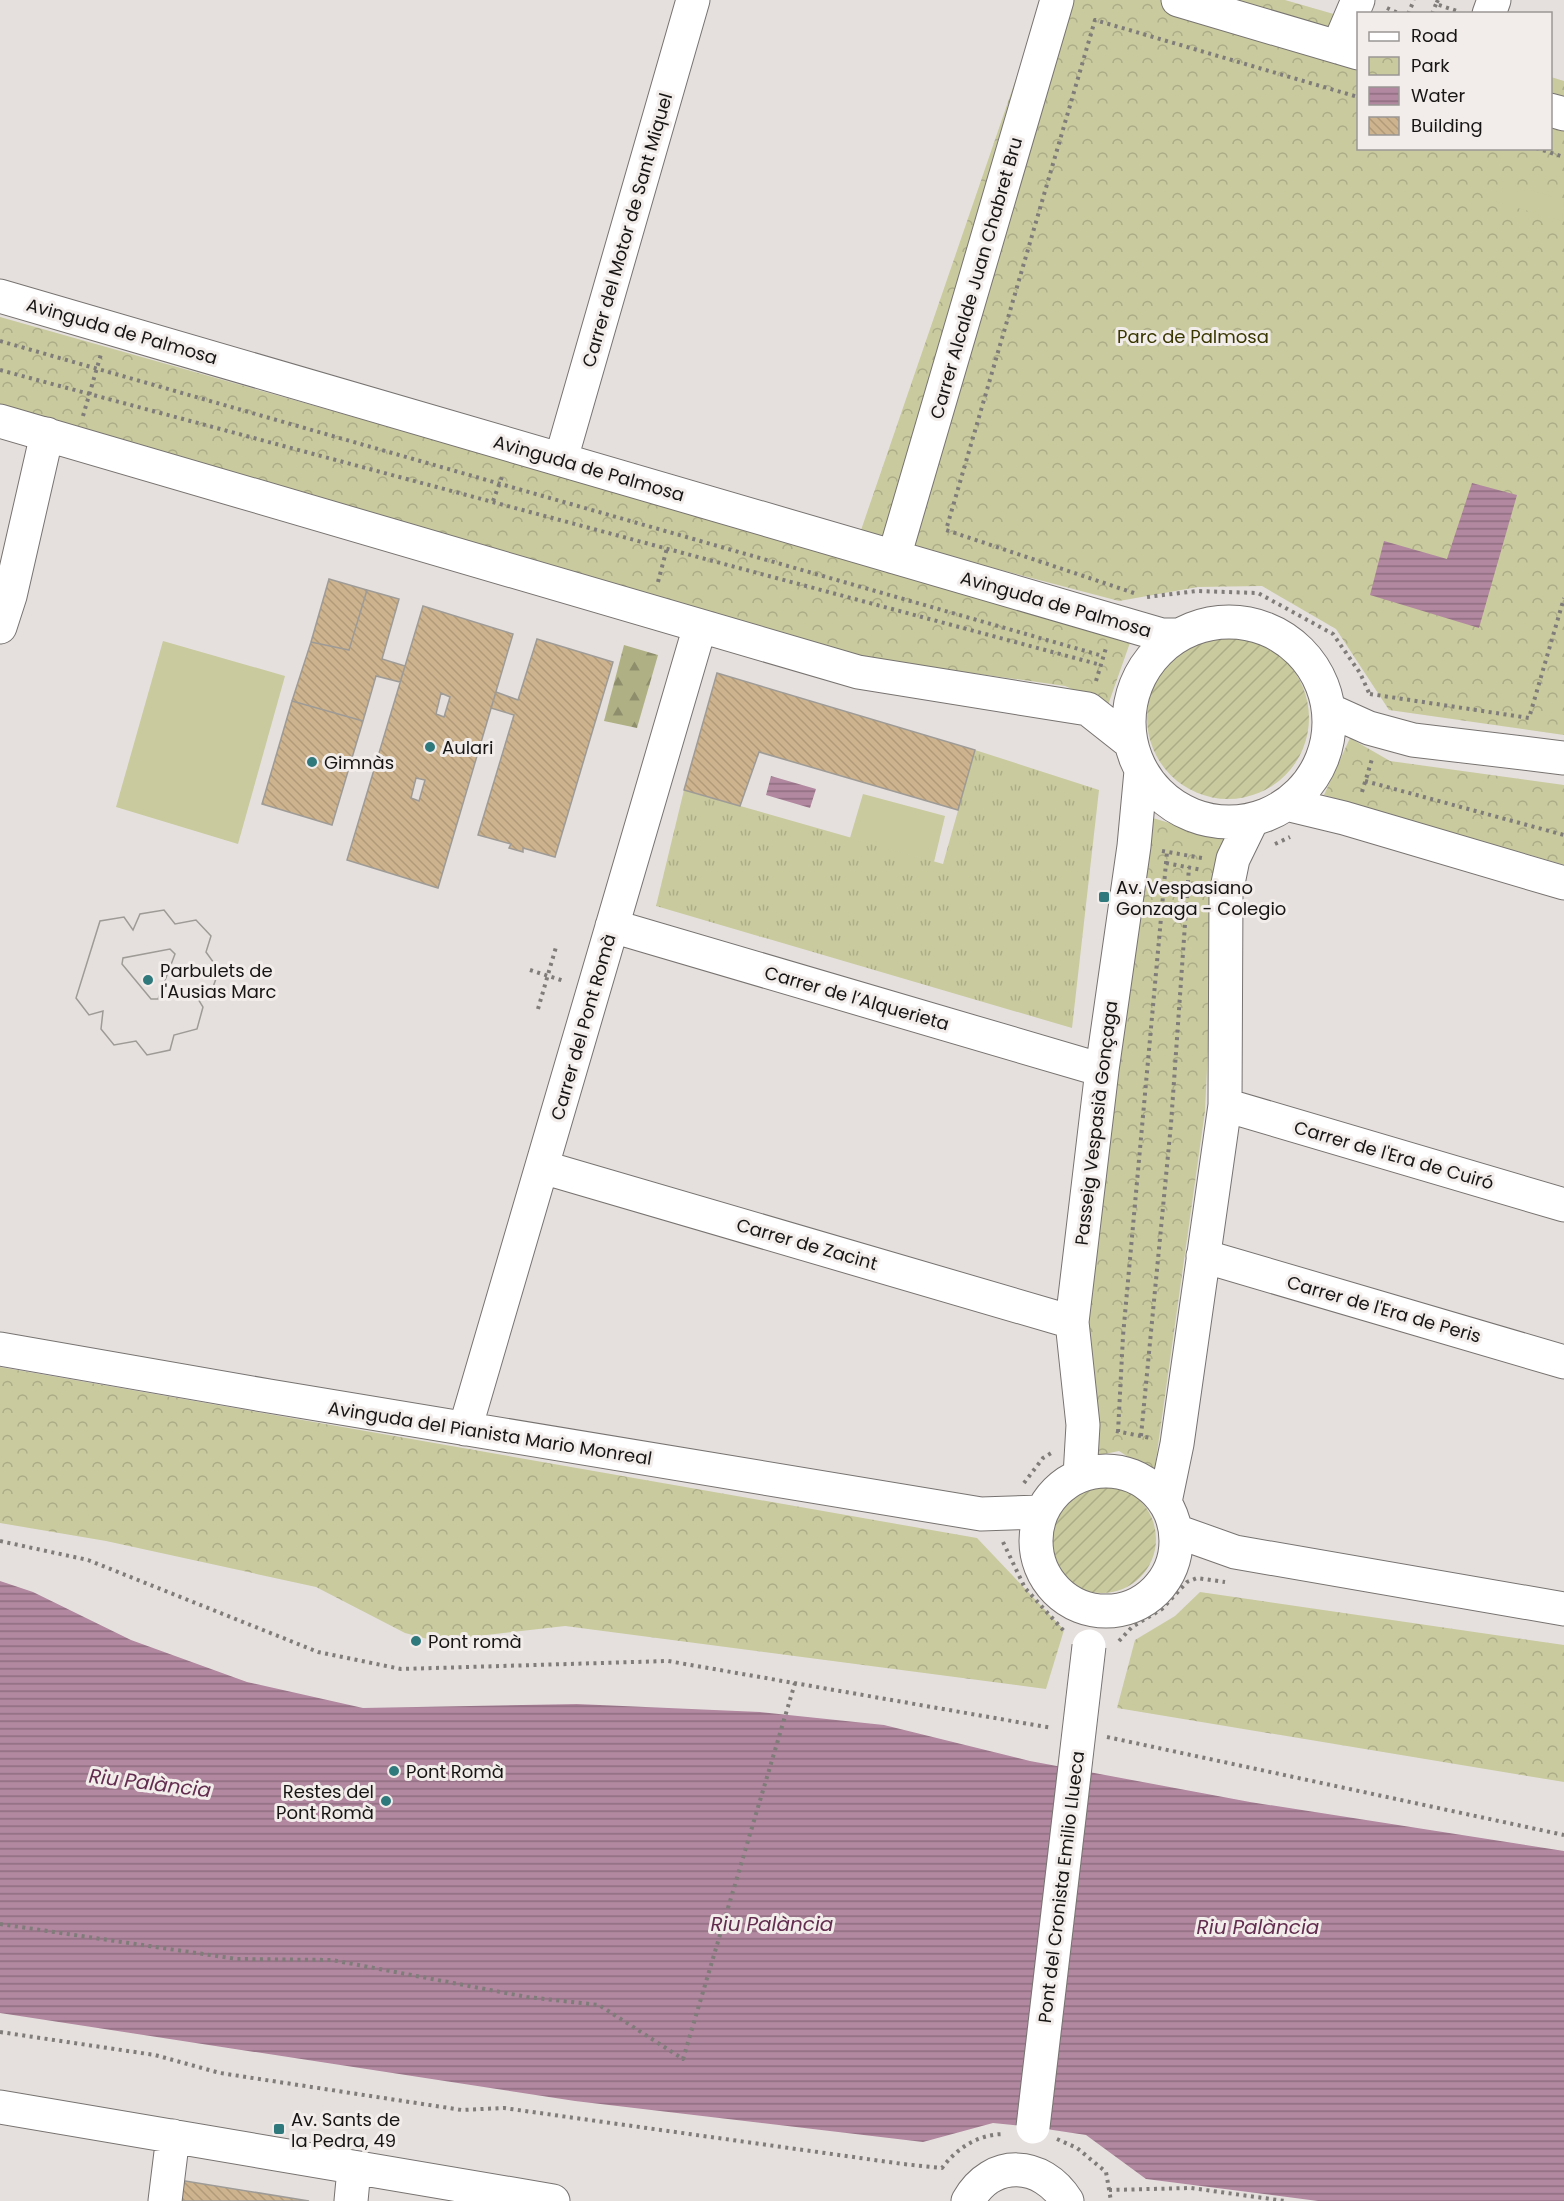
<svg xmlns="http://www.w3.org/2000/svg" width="1564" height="2201" font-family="Poppins,sans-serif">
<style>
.grass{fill:url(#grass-tufts)}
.forest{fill:url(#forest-firs)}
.park{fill:url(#park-crowns)}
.garden{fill:url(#garden-furrows)}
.pitch{fill:#c9ca9e}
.water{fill:url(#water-rules)}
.building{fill:url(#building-back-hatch);stroke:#9e9b97;stroke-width:1.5;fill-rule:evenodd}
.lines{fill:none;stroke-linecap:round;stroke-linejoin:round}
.minor-casing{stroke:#777371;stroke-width:35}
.path{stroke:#7f7c7a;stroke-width:4;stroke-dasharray:3 4.5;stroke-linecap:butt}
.minor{stroke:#fff;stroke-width:33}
.minor-bridge-casing{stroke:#777371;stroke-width:35;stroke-linecap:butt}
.minor-bridge{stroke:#fff;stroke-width:33}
.poi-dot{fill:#2f797d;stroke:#f2edeb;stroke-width:2}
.labels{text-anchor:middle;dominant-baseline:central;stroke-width:6;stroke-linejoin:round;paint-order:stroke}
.street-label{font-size:18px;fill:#171615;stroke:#f2edeb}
.park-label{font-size:18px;fill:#393700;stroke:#f2edeb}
.poi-label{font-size:18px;fill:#171615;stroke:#f2edeb;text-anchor:start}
.water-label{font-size:20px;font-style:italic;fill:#622d4e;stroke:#f2edeb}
</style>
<defs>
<pattern id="grass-tufts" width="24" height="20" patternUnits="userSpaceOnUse" patternTransform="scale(1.5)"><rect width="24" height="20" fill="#c9ca9e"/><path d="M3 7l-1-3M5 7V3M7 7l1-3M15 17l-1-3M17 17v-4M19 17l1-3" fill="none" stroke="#acad87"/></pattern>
<pattern id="forest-firs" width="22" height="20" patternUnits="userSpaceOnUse" patternTransform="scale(1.5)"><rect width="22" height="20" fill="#b0b085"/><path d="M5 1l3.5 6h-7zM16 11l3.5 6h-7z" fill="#8e8e6c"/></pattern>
<pattern id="park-crowns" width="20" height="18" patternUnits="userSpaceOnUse" patternTransform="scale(1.5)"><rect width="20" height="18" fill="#c9ca9e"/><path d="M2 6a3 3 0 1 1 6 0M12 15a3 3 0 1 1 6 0" fill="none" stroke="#acad87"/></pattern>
<pattern id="garden-furrows" width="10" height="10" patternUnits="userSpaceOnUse" patternTransform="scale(1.5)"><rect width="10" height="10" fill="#c9ca9e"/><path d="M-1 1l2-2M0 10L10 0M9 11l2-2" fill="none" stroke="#acad87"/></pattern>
<pattern id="water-rules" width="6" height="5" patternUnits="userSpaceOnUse" patternTransform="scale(1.5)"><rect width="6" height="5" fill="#b1889f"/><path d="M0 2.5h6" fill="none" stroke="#8f6e80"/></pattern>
<pattern id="building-back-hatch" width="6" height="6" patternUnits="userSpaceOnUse" patternTransform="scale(1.5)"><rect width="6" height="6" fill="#ceb48e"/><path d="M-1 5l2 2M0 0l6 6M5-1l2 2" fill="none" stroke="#b09a7a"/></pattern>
</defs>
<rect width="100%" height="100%" fill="#e5e0de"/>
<path class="grass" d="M975 750 1099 790 1072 1028 656 906 684 790 943 864Z"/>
<path class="forest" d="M624 645 658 655 637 728 604 721Z"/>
<path class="park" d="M1043 0H1285L1358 21V148H1550L1551 77 1564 81V735L1389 710 1336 629 1262 586 1198 587 1119 601 860 533Z
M0 317 1132 637 1108 705 1065 686 837 654 0 408Z
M1350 738 1390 761 1564 785V865L1324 795Z
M1146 816 1227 840 1216 882 1205 1111 1154 1474 1119 1451 1095 1456 1084 1320Z
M0 1367 977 1538 1064 1630 1046 1689 565 1626 435 1641 405 1633 316 1587 106 1541 0 1523Z
M1200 1592 1564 1645V1782L1117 1708 1135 1640 1175 1616Z"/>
<path class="garden" d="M1147 718a81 81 0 1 1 162 0a81 81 0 1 1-162 0Z
M1048 1539a54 54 0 1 1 108 0a54 54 0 1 1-108 0Z"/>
<path class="pitch" d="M1500 181 1564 200 1562 221 1494 201Z
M163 641 285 676 238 844 116 807Z
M863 794 945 816 934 862 850 838Z"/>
<path class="water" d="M1472 483 1517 495 1479 628 1370 595 1384 541 1447 559Z
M771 776 816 789 810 808 766 795Z
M0 1581 33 1592 131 1640 247 1682 363 1708 577 1704 760 1712 884 1725 1030 1761 1250 1802 1564 1851V2201H1318L1146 2179 1086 2135 1033 2127 993 2123 923 2142 575 2101 0 2013Z"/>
<path class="building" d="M329 579 367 590 349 650 311 642Z
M367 590 399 599 382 659 405 666 400 682 376 676 363 721 292 701 311 642 349 650Z
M423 606 513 634 438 888 347 860ZM441 693 450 697 444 717 436 714ZM416 778 425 780 419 801 411 798Z
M537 639 613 662 555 857 523 848V852L509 848 511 844 478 835 514 715 491 708 496 692 518 700Z
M717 673 975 750 958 810 759 752 740 806 684 790Z
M292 701 363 721 332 825 262 804Z
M164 910 175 924 196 920 211 936 206 952 219 970 212 990 195 994 203 1007 197 1029 174 1035 170 1050 147 1055 136 1041 114 1045 101 1029 103 1011 89 1015 76 998 100 921 124 917 133 930 140 914Z
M164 910 175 924 196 920 211 936 206 952 219 970 212 990 195 994 203 1007 197 1029 174 1035 170 1050 147 1055 136 1041 114 1045 101 1029 103 1011 89 1015 76 998 100 921 124 917 133 930 140 914Z
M170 949 175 954 158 999H151L122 964 123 958Z
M170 949 175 954 158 999H151L122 964 123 958Z
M179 2180 309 2201H176Z"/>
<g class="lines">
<defs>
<path id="minor" d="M1178 0 1358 53
M1489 14 1494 0
M1338 47 1358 0
M1550 110 1564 114
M0 296 1162 635H1179
M0 421 858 672 1088 709 1131 743
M561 459 693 0
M894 557 1057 0
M1129 722a100 100 0 1 1 200 0a100 100 0 1 1-200 0Z
M0 627 10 596 47 434
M1329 710 1369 728 1413 740 1564 758
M1286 804 1344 818 1564 883
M612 926 1102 1070
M1225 1105 1564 1205
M542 1167 1072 1322
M1203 1256 1564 1362
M0 1349 269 1396 981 1514 1041 1512
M465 1429 700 626
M1036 1541a70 70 0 1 1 140 0a70 70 0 1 1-140 0Z
M1080 1476 1083 1425 1072 1322 1102 1070 1134 846 1141 771
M1165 1502 1177 1444 1225 1105 1226 893 1233 859 1252 820
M1176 1531 1235 1552 1564 1609
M0 2107 553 2201
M165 2201 173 2136
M351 2201 354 2169
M968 2201C992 2158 1042 2161 1067 2201"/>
</defs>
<use href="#minor" class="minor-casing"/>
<path class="path" d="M1438 0 1436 4 1460 12
M1387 8 1400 14
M1408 14 1414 0
M1432 14 1436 4
M1536 148 1564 157
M0 341 1103 656
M0 370 1101 665
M83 416 101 354
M493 501 503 474
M658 582 667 548
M1134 593 946 530 1095 20 1358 97
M1147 597 1197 591 1258 593 1333 634 1360 673 1370 695
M1096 681 1106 648
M1370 694 1529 718 1564 598
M1365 781 1564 835
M1362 792 1372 759
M1275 844 1290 837
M1162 851 1202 858
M1166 863 1202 870
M530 970 564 981
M538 1009 556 947
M1116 1431 1150 1438
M1118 1432 1123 1336 1167 852
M1141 1436 1171 1124 1189 867
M1024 1483 1043 1458 1053 1452
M0 1541 88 1560 318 1652 401 1669 668 1661 1052 1728
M1003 1542 1025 1588 1064 1631
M1119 1641 1132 1627 1162 1609 1187 1582 1197 1578 1225 1582
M1107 1737 1564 1835
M0 1924 237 1959 332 1960 527 1997 599 2005 683 2059 795 1683
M0 2032 155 2055 220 2073 462 2110 504 2108 903 2164 942 2168C958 2147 979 2134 1005 2134
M1057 2139 1077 2148 1106 2172 1111 2201
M1109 2190 1191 2188 1285 2201"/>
<use href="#minor" class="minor"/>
<defs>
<path id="minor-bridge" d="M1033 2127 1089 1646"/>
</defs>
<use href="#minor-bridge" class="minor-bridge-casing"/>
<use href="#minor-bridge" class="minor-bridge"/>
</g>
<g class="poi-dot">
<circle cx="430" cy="747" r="6"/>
<circle cx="312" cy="762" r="6"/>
<rect x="1098" y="891" width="12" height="12" rx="3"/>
<circle cx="148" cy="980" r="6"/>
<circle cx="416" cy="1641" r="6"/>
<circle cx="394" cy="1771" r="6"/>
<circle cx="386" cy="1801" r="6"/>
<rect x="273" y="2123" width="12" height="12" rx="3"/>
</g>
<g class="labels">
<g class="street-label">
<text transform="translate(627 230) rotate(-74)">Carrer del Motor de Sant Miquel</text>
<text transform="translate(976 278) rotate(-74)">Carrer Alcalde Juan Chabret Bru</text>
<text transform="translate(122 331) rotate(16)">Avinguda de Palmosa</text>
<text transform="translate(589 468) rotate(16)">Avinguda de Palmosa</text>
<text transform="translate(1056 604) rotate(16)">Avinguda de Palmosa</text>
<text transform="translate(857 998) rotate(16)">Carrer de l’Alquerieta</text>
<text transform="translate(583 1027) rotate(-74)">Carrer del Pont Romà</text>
<text transform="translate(1096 1123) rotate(-83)">Passeig Vespasià Gonçaga</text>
<text transform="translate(1394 1155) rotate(16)">Carrer de l'Era de Cuiró</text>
<text transform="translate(807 1244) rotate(16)">Carrer de Zacint</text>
<text transform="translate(1384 1309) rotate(16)">Carrer de l'Era de Peris</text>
<text transform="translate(490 1433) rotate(9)">Avinguda del Pianista Mario Monreal</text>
<text transform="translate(1061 1887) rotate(-83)">Pont del Cronista Emilio Llueca</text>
</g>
<g class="park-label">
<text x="1193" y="336">Parc de Palmosa</text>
</g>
<g class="poi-label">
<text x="442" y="747">Aulari</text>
<text x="324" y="762">Gimnàs</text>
<text x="1116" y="887">Av. Vespasiano<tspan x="1116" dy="21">Gonzaga - Colegio</tspan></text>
<text x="160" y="970">Parbulets de<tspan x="160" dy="21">l'Ausias Marc</tspan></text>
<text x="428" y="1641">Pont romà</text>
<text x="406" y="1771">Pont Romà</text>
<text x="374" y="1791" text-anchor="end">Restes del<tspan x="374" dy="21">Pont Romà</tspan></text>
<text x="291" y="2119">Av. Sants de<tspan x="291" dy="21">la Pedra, 49</tspan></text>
</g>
<g class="water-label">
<text transform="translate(150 1783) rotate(7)">Riu Palància</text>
<text x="772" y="1924">Riu Palància</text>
<text x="1258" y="1927">Riu Palància</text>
</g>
</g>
<rect x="1357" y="12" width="195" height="138" fill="#f2edeb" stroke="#9a9795" stroke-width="1.5"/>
<rect x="1369" y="32" width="30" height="9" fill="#ffffff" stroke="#9a9795" stroke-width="1.5"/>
<text x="1411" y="42" font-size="18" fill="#171615">Road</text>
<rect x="1369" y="57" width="30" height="18" fill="url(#park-crowns)" stroke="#9a9795" stroke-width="1.5"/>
<text x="1411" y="72" font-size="18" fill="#171615">Park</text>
<rect x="1369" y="87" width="30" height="18" fill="url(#water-rules)" stroke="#9a9795" stroke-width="1.5"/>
<text x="1411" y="102" font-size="18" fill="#171615">Water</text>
<rect x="1369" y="117" width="30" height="18" fill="url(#building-back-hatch)" stroke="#9a9795" stroke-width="1.5"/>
<text x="1411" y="132" font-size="18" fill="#171615">Building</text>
</svg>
